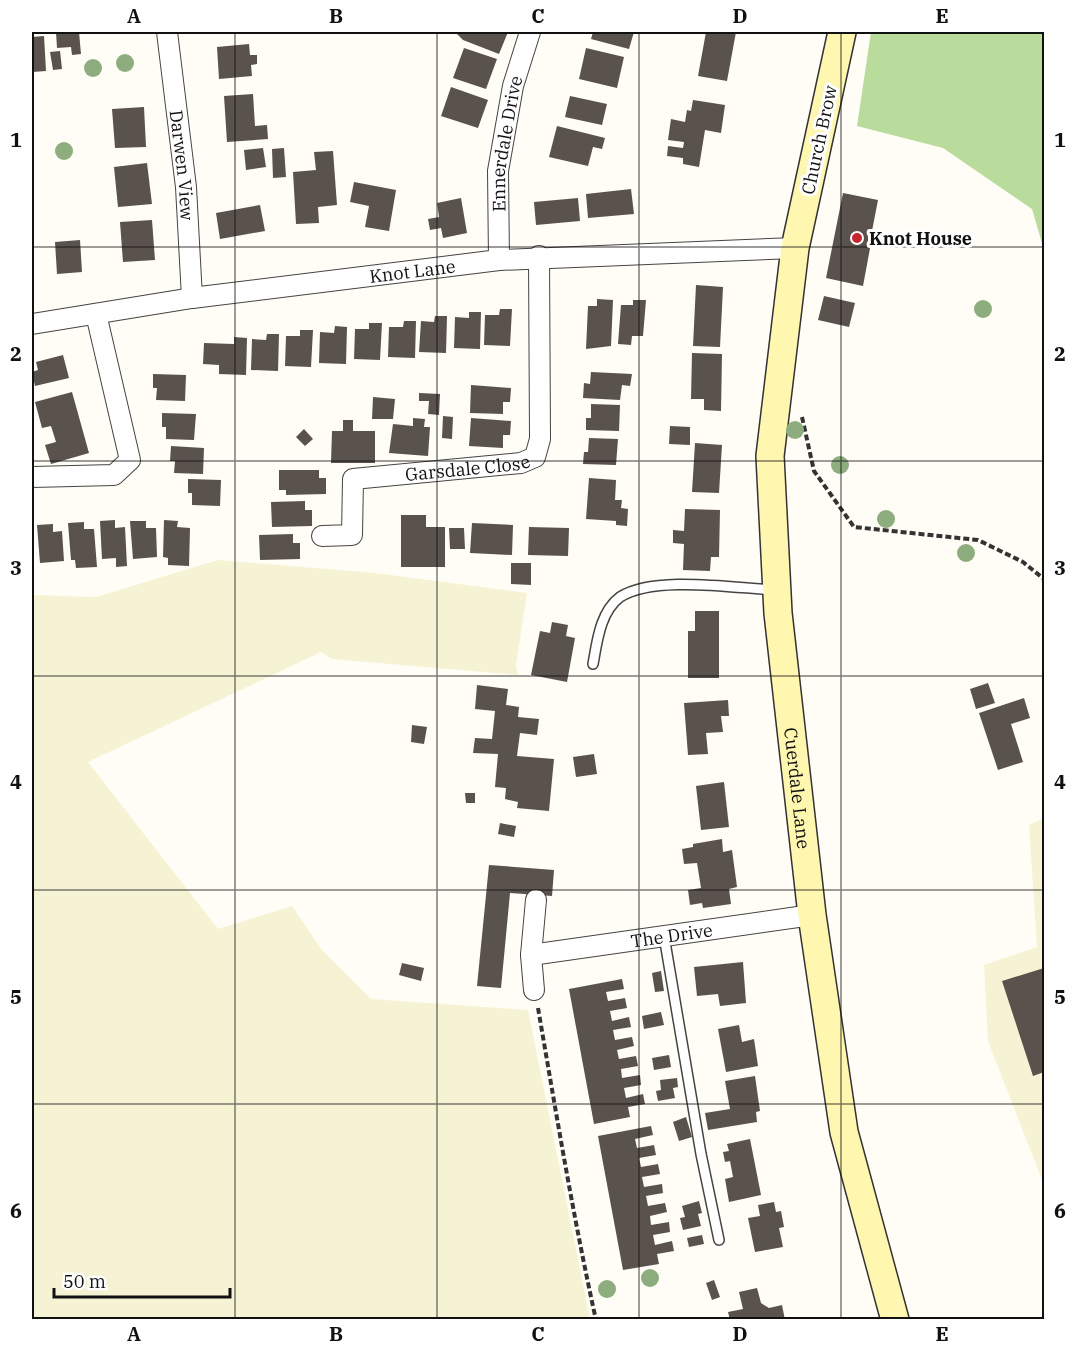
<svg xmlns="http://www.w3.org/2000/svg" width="1076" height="1351" font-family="'IBM Plex Serif',serif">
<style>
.farmland{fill:#f6f3d4}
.forest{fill:#b9dc9c}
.building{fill:#5a524d}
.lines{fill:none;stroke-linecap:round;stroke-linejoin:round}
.service-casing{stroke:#444;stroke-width:12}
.minor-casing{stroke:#444;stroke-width:22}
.secondary-casing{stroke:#333;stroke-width:30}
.path{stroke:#333;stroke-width:4;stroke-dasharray:6 3;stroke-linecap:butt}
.service{stroke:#fff;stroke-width:9}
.minor{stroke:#fff;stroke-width:20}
.secondary{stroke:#fff6b0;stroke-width:27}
.tree{fill:#8dad7f}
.grid{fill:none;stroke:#111;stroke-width:1.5;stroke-opacity:0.55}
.poi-dot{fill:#c4262e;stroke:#fff;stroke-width:2}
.labels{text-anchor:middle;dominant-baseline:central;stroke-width:6;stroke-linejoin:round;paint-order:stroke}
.street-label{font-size:18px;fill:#111;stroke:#fff}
.poi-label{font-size:18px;font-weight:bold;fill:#111;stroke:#fff;text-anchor:start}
.neatline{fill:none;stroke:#111;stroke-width:2}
.grid-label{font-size:20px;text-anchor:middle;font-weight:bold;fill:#111}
</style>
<rect width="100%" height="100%" fill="#fffdf5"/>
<path class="farmland" d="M218 560 375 573 527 593 516 666 518 675 332 659 321 652 88 762 218 929 292 906 322 950 371 999 528 1010 590 1319H32V595L96 597Z
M1044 818V1185L988 1041 984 965 1037 947 1029 825Z"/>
<path class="forest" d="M871 32H1044V250L1032 209 943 148 857 126Z"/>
<path class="building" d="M56 32H79L81 54 72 55 71 47 57 48Z
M455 32H508L499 54 463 40Z
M593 32H634L629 49 591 39Z
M706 32H736L727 81 698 76Z
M44 36 46 71 32 72V37Z
M249 44 250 55H257V64L251 65 252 76 219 79 217 47Z
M464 48 497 59 486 89 453 78Z
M586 48 624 57 617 88 579 79Z
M60 51 62 69 53 70 50 52Z
M451 87 488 100 478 128 441 116Z
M253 94 255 126 267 125 268 139 227 142 224 96Z
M570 96 607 104 602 125 565 117Z
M693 100 725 105 721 133 705 130 699 167 683 164V158L667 156 668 146 683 148 684 142 668 140 671 119 685 122 687 110 691 111Z
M144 107 146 147 115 148 112 109Z
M557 126 605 138 602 149 593 147 588 166 549 157Z
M263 148 266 167 246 170 244 150Z
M284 148 286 177 273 178 272 149Z
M333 151 337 205 318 207 319 223 296 224 293 172 316 170 314 152Z
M147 163 152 204 118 207 114 167Z
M354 182 396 190 389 231 365 227 369 206 350 202Z
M631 189 634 214 588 218 586 194Z
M843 193 878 200 872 231 881 233 878 245 871 243 863 286 826 278Z
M461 198 467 233 443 238 441 228 430 230 428 219 439 217 437 203Z
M578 198 580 221 536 225 534 202Z
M260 205 265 231 220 239 216 213Z
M152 220 155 260 123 262 120 222Z
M80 240 82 272 57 274 55 242Z
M696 285 723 287 720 347 693 346Z
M824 296 855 303 849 327 818 320Z
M597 299 613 300 611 346 586 349 588 306H597Z
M633 300H646L643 336H632L631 345 618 344 621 305H633Z
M500 309H512L510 346 484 345 485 315H499Z
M469 312H481L480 349 454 348 455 317 469 318Z
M435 316H447L446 353 419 352 421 321 434 322Z
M404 321H416L415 358 388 357 389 327H403Z
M369 323H382L380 360 354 359 355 329H369Z
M335 326 347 327 346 364 319 363 320 332 334 333Z
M300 330H313L311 367 285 366 286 336H300Z
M267 334H279L278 371 251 370 252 339 266 340Z
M234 337 247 338 246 375 219 374V365L203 364 204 343 234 344Z
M692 353 722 354 721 411 704 410V399H691Z
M63 355 69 378 35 386 32 372 38 370 36 362Z
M591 372 632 374 630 386 622 385 620 400 583 398 584 383 590 384Z
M153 374 186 375 185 401 156 400 157 388H153Z
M471 385 511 388 510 402H503V414L470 413Z
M72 392 89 453 51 464 45 445 56 442 51 426 42 428 35 402Z
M419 393 440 394 439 415 428 414 429 401H419Z
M373 397 395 399 393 419H372Z
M591 404 620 405 619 431 586 430V418H591Z
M162 413 196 414 194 440 166 439V427H162Z
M443 416 453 417 452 439 442 438Z
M413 418 425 419 424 427H430L428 456 389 453 393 424 413 426Z
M471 418 511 421 510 435H503V448L469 446Z
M343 420H353V431H375V463H331L332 431H343Z
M670 426 690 427V445L669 444Z
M304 429 313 439 305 446 296 437Z
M589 438 618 439 616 465 583 464 584 452H588Z
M695 443 722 445 719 493 692 492Z
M171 446 204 448 203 474 174 473 175 461H170Z
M279 470H319V478H326V494L286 495V490H279Z
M589 478 616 480 615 500H622L621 508 628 509 627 526 616 525V521L586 519Z
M188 479 221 480 220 506 192 505V493H188Z
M305 501V510H312V526L272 527 271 502Z
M685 509 720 510 719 557H711L710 571 683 570 684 544 673 543V530L684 531Z
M401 515H426V527H445V567H401Z
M115 520V528L125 527 127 566 116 567V558L102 559 100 521Z
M164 520 178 521 177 527 190 528 189 566 168 565V558L163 557Z
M130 521H146V528H156L157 557 133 559Z
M84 522V529H94L97 567 76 568 75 560H71L68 523Z
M472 523 513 525 512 555 470 553Z
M53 524V532L62 531 64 561 40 563 37 525Z
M529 527 569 528 568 556 528 555Z
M449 528H464L465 549H450Z
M293 534V543H300V559L260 560 259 535Z
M511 563H531V585L511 584Z
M695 611H719V678H688V631H695Z
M552 622 568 625 566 636 575 638 567 682 531 675 540 631 550 633Z
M988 683 995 703 976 709 970 689Z
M477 685 508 689 506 705 519 707 518 717 539 719 537 735 520 733 517 756 554 759 549 811 517 808 518 802 505 799 506 788 495 787 498 754 473 753 475 738 492 739 495 711 475 709Z
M1024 698 1030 718 1011 724 1023 762 998 770 979 713Z
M728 700 729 716H721L723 732 706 733 708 754 688 755 684 703Z
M412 725 427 727 424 744 411 742Z
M594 754 597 774 576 777 573 757Z
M724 782 729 827 701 830 696 786Z
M465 793H475V803H466Z
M500 823 516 826 514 837 498 834Z
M722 839 723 852 732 850 737 887 729 889 731 904 703 908 702 903 690 905 688 890 701 888 697 863 684 864 682 849 693 847V844Z
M489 865 554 870 552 896 510 893 501 988 477 986Z
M743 962 746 1003 720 1006 718 994 697 996 694 967Z
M402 963 424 968 421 981 399 975Z
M1044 968V1072L1033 1076 1002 981Z
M661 971 664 991 655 992 652 973Z
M622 979 624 989 606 992 608 1001 625 998 627 1008 610 1011 612 1021 629 1017 631 1027 613 1030 615 1040 632 1037 634 1046 617 1050 619 1059 636 1056 638 1066 621 1069 622 1078 640 1075 641 1085 624 1088 626 1098 643 1094 645 1104 628 1107 630 1117 594 1124 569 989Z
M661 1012 664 1025 644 1029 642 1016Z
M739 1025 742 1042 754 1039 758 1066 726 1072 718 1029Z
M669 1055 671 1067 654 1070 652 1058Z
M755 1076 760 1111 756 1112 757 1122 708 1130 705 1113 730 1109 725 1081Z
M677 1078 678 1087 673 1088 675 1098 658 1101 656 1091 661 1090 660 1080Z
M686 1117 692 1137 679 1141 673 1122Z
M651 1126 653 1135 635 1139 637 1148 654 1145 656 1155 639 1158 641 1167 658 1164 660 1174 642 1177 644 1187 662 1184 663 1193 646 1196 648 1206 665 1203 667 1212 650 1216 651 1225 669 1222 670 1232 653 1235 655 1245 672 1241 674 1251 657 1254 659 1264 623 1270 598 1136Z
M750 1139 761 1195 729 1202 725 1179 733 1177 730 1161 725 1162 723 1152 729 1151 727 1144Z
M699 1201 702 1213 698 1214 701 1226 683 1230 680 1218 685 1217 682 1206Z
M774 1202 776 1212 781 1211 784 1227 779 1228 783 1247 755 1252 748 1218 760 1216 758 1205Z
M702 1235 704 1244 689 1247 687 1238Z
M714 1280 720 1297 712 1300 706 1283Z
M757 1288 761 1303 769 1308 782 1305 785 1320H730L728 1312 743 1309 739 1292Z"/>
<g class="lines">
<defs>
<path id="service" d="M593 664C597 642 600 612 620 597 654 575 734 588 775 590
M664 936 701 1154 719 1240"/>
<g id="minor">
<path id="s1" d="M167 32 186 187 192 298"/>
<path id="s2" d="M499 260 498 171 513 86 530 32"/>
<path id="s3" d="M32 324 192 298 499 260 795 248"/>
<path d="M32 477 114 475 130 460 96 314"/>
<path id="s4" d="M322 536 352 535 353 479 521 463 535 457 540 439 539 256"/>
<path id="s5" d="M531 955 812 915"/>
<path d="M534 990 531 955 536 900"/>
</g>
<g id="secondary">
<path id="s6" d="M842 32 795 248 770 456 778 613 812 915 844 1132 895 1320"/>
</g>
</defs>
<use href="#service" class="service-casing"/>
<use href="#minor" class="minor-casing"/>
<use href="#secondary" class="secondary-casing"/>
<path class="path" d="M802 417 814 471 854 527 978 540 1023 562 1044 579
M538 1008C556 1112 573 1216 596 1320"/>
<use href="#service" class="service"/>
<use href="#minor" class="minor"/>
<use href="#secondary" class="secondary"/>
</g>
<g class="tree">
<circle cx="125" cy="63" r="9"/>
<circle cx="93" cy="68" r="9"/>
<circle cx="64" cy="151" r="9"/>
<circle cx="983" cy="309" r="9"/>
<circle cx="795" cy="430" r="9"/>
<circle cx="840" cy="465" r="9"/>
<circle cx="886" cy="519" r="9"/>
<circle cx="966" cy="553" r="9"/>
<circle cx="650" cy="1278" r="9"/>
<circle cx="607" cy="1289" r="9"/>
</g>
<path class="grid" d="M235 32V1320M437 32V1320M639 32V1320M841 32V1320M32 247H1044M32 461H1044M32 676H1044M32 890H1044M32 1104H1044"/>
<circle class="poi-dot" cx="857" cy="238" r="6"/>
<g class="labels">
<g class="street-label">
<text transform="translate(819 140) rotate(-78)">Church Brow</text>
<text stroke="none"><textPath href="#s2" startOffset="117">Ennerdale Drive</textPath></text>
<text stroke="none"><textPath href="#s1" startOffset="134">Darwen View</textPath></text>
<text stroke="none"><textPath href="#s3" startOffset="384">Knot Lane</textPath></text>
<text stroke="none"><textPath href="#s4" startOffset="201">Garsdale Close</textPath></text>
<text stroke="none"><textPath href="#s6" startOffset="764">Cuerdale Lane</textPath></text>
<text stroke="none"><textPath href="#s5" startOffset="142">The Drive</textPath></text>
</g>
<g class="poi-label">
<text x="869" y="238">Knot House</text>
</g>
</g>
<rect width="1076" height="1351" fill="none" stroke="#ffffff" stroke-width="66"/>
<path d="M54 1288v9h176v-9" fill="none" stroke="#111111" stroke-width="3"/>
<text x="63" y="1288" font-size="18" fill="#111111" stroke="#ffffff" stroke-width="4.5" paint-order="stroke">50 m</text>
<rect x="33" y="33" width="1010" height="1285" class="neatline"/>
<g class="grid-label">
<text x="134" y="23">A</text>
<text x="336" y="23">B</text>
<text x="538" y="23">C</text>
<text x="740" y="23">D</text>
<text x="942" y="23">E</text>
<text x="16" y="147">1</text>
<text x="1060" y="147">1</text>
<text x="16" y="361">2</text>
<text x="1060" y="361">2</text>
<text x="16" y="575">3</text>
<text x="1060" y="575">3</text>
<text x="16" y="789">4</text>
<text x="1060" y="789">4</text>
<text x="16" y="1004">5</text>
<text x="1060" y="1004">5</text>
<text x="16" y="1218">6</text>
<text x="1060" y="1218">6</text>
<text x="134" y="1341">A</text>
<text x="336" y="1341">B</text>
<text x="538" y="1341">C</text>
<text x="740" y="1341">D</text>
<text x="942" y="1341">E</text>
</g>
</svg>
